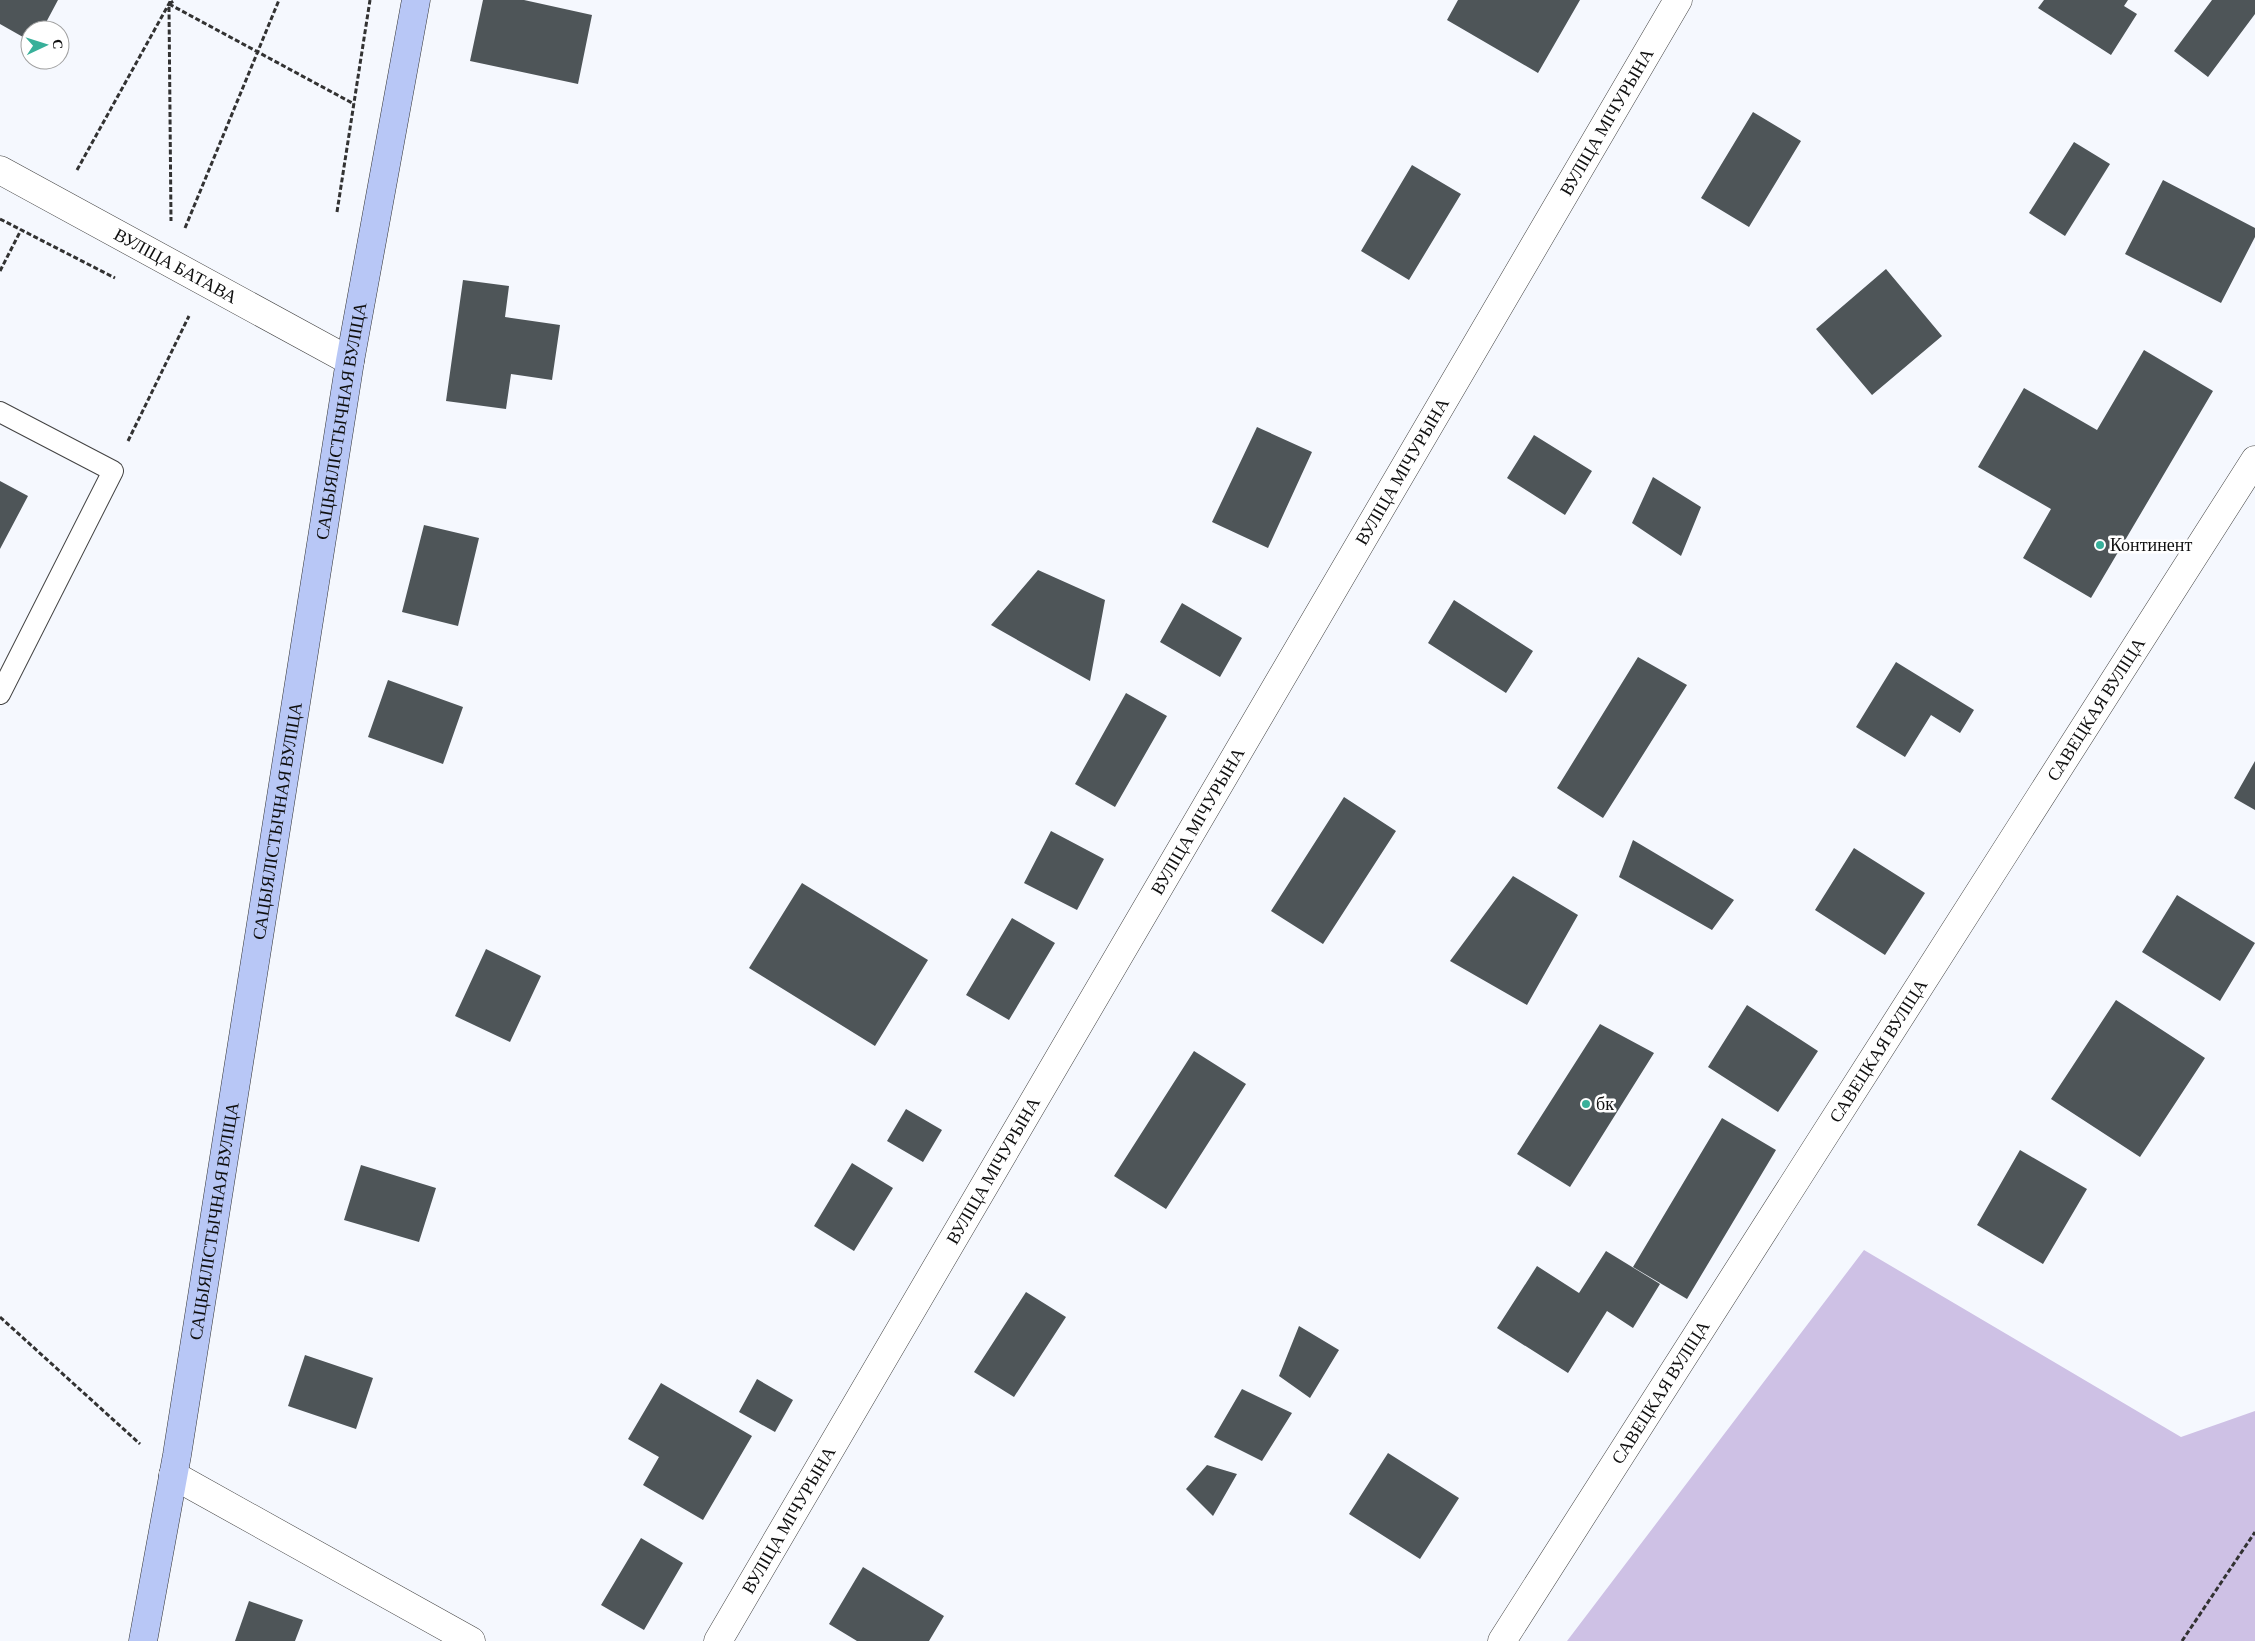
<svg xmlns="http://www.w3.org/2000/svg" width="2255" height="1641" font-family="'Crimson Pro',serif">
<style>
.green{fill:#cec1e5}
.building{fill:#4e5558}
.lines{fill:none;stroke-linecap:round;stroke-linejoin:round}
.service-casing{stroke:#434343;stroke-width:22}
.minor-casing{stroke:#434343;stroke-width:29}
.tertiary-casing{stroke:#434343;stroke-width:29}
.secondary-casing{stroke:#323232;stroke-width:29}
.path{stroke:#323232;stroke-width:3;stroke-dasharray:5 2.5;stroke-linecap:butt}
.service{stroke:#fff;stroke-width:20}
.minor{stroke:#fff;stroke-width:28}
.tertiary{stroke:#fff;stroke-width:28}
.secondary{stroke:#b8c7f6;stroke-width:28}
.poi-dot{fill:#38b09a;stroke:#fff;stroke-width:2}
.labels{text-anchor:middle;dominant-baseline:central;stroke-width:5;stroke-linejoin:round;paint-order:stroke}
.street-label{font-size:18px;fill:#101010;stroke:#fff}
.poi-label{font-size:18px;fill:#101010;stroke:#fff;text-anchor:start}
</style>
<rect width="100%" height="100%" fill="#f5f8fe"/>
<path class="green" d="M1864 1250 2181 1437 2255 1411V1641H1567Z"/>
<path class="building" d="M0 0H58L42 30H30V41L0 24Z
M483 0H524L592 15 578 84 470 61Z
M1458 0H1580L1538 73 1447 20Z
M2044 0H2128L2124 6 2137 14 2111 55 2038 8Z
M2212 0H2255V14L2208 77 2174 51Z
M1753 112 1801 141 1749 227 1701 198Z
M2074 142 2110 164 2065 236 2029 213Z
M1412 165 1461 194 1409 280 1361 251Z
M2163 180 2255 228V237L2221 303 2125 254Z
M1886 269 1942 336 1872 395 1816 329Z
M463 280 509 286 505 317 560 325 552 380 511 374 506 409 446 401Z
M2144 350 2213 391 2091 598 2023 558 2051 509 1978 467 2024 388 2097 430Z
M1257 427 1312 452 1268 548 1212 522Z
M1534 435 1592 471 1565 515 1507 478Z
M1653 477 1701 507 1681 556 1632 523Z
M0 481 28 496 0 549Z
M424 525 479 538 458 626 402 612Z
M1038 570 1105 600 1090 681 991 625Z
M1454 600 1533 651 1506 693 1428 643Z
M1182 603 1242 638 1220 677 1160 642Z
M1638 657 1687 685 1603 818 1557 788Z
M1896 662 1974 710 1960 733 1931 715 1905 757 1856 727Z
M388 680 463 707 443 764 368 737Z
M1126 693 1167 716 1115 807 1075 784Z
M2255 761V810L2234 798Z
M1344 797 1396 831 1323 944 1271 911Z
M1051 831 1104 859 1077 910 1024 883Z
M1633 840 1734 900 1712 930 1619 877Z
M1854 848 1925 893 1885 955 1815 910Z
M1513 876 1578 915 1527 1005 1450 961Z
M802 883 928 960 875 1046 749 968Z
M2177 895 2255 943 2220 1001 2142 952Z
M1012 918 1055 943 1009 1020 966 995Z
M486 949 541 976 510 1042 455 1016Z
M2116 1000 2205 1058 2140 1157 2051 1099Z
M1747 1005 1818 1051 1778 1112 1708 1067Z
M1600 1024 1654 1053 1570 1187 1517 1154Z
M1194 1051 1246 1084 1166 1209 1114 1176Z
M906 1109 942 1130 923 1162 887 1141Z
M1722 1118 1776 1150 1687 1299 1633 1267Z
M2020 1150 2087 1189 2043 1264 1977 1225Z
M852 1163 893 1188 854 1251 814 1226Z
M361 1165 436 1188 419 1242 344 1220Z
M1606 1251 1660 1284 1633 1328 1607 1311 1568 1373 1497 1328 1537 1266 1579 1293Z
M1026 1292 1066 1317 1014 1397 974 1372Z
M1299 1326 1339 1350 1310 1398 1279 1376Z
M305 1355 373 1378 356 1429 288 1406Z
M757 1379 793 1400 775 1432 739 1412Z
M661 1383 752 1436 703 1520 643 1485 659 1457 628 1439Z
M1242 1389 1292 1413 1262 1461 1214 1437Z
M1388 1453 1459 1498 1420 1559 1349 1514Z
M1207 1465 1237 1474 1213 1516 1186 1489Z
M641 1538 683 1563 644 1630 601 1605Z
M863 1567 944 1616 929 1641H857L829 1624Z
M249 1601 303 1620 295 1641H235Z"/>
<g class="lines">
<defs>
<path id="service" d="M0 412 113 471 0 694"/>
<g id="minor">
<path d="M173 1475 471 1641"/>
<path id="s1" d="M718 1641 1678 0"/>
<path id="s2" d="M1502 1641 2255 460"/>
</g>
<g id="tertiary">
<path id="s3" d="M0 170 350 361"/>
</g>
<g id="secondary">
<path id="s4" d="M143 1641 177 1455 350 361 416 0"/>
</g>
</defs>
<use href="#service" class="service-casing"/>
<use href="#minor" class="minor-casing"/>
<use href="#tertiary" class="tertiary-casing"/>
<use href="#secondary" class="secondary-casing"/>
<path class="path" d="M169 4 354 104
M169 4 175 0
M169 7 171 221
M77 170 171 0
M337 212 370 0
M0 219 115 278
M185 228 279 0
M0 271 21 230
M128 441 189 316
M0 1317 140 1444
M2182 1641 2255 1532"/>
<use href="#service" class="service"/>
<use href="#minor" class="minor"/>
<use href="#tertiary" class="tertiary"/>
<use href="#secondary" class="secondary"/>
</g>
<g class="poi-dot">
<circle cx="2100" cy="545" r="5"/>
<circle cx="1586" cy="1104" r="5"/>
</g>
<g class="labels">
<g class="street-label">
<text stroke="none"><textPath href="#s1" startOffset="1760">ВУЛІЦА МІЧУРЫНА</textPath></text>
<text stroke="none"><textPath href="#s3" startOffset="200">ВУЛІЦА БАТАВА</textPath></text>
<text stroke="none"><textPath href="#s4" startOffset="1236">САЦЫЯЛІСТЫЧНАЯ ВУЛІЦА</textPath></text>
<text stroke="none"><textPath href="#s1" startOffset="1355">ВУЛІЦА МІЧУРЫНА</textPath></text>
<text stroke="none"><textPath href="#s2" startOffset="1105">САВЕЦКАЯ ВУЛІЦА</textPath></text>
<text stroke="none"><textPath href="#s4" startOffset="831">САЦЫЯЛІСТЫЧНАЯ ВУЛІЦА</textPath></text>
<text stroke="none"><textPath href="#s1" startOffset="950">ВУЛІЦА МІЧУРЫНА</textPath></text>
<text stroke="none"><textPath href="#s2" startOffset="700">САВЕЦКАЯ ВУЛІЦА</textPath></text>
<text stroke="none"><textPath href="#s1" startOffset="545">ВУЛІЦА МІЧУРЫНА</textPath></text>
<text stroke="none"><textPath href="#s4" startOffset="426">САЦЫЯЛІСТЫЧНАЯ ВУЛІЦА</textPath></text>
<text stroke="none"><textPath href="#s2" startOffset="295">САВЕЦКАЯ ВУЛІЦА</textPath></text>
<text stroke="none"><textPath href="#s1" startOffset="140">ВУЛІЦА МІЧУРЫНА</textPath></text>
</g>
<g class="poi-label">
<text x="2110" y="545">Континент</text>
<text x="1596" y="1104">бк</text>
</g>
</g>
<g transform="translate(45 45) rotate(86)"><circle r="24" fill="#ffffff" stroke="#9f9f9f"/>
<path d="M0-4L9 19L0 12L-9 19Z" fill="#38b09a"/>
<text y="-8" font-size="14" font-weight="bold" text-anchor="middle" fill="#101010">С</text>
</g>
</svg>
